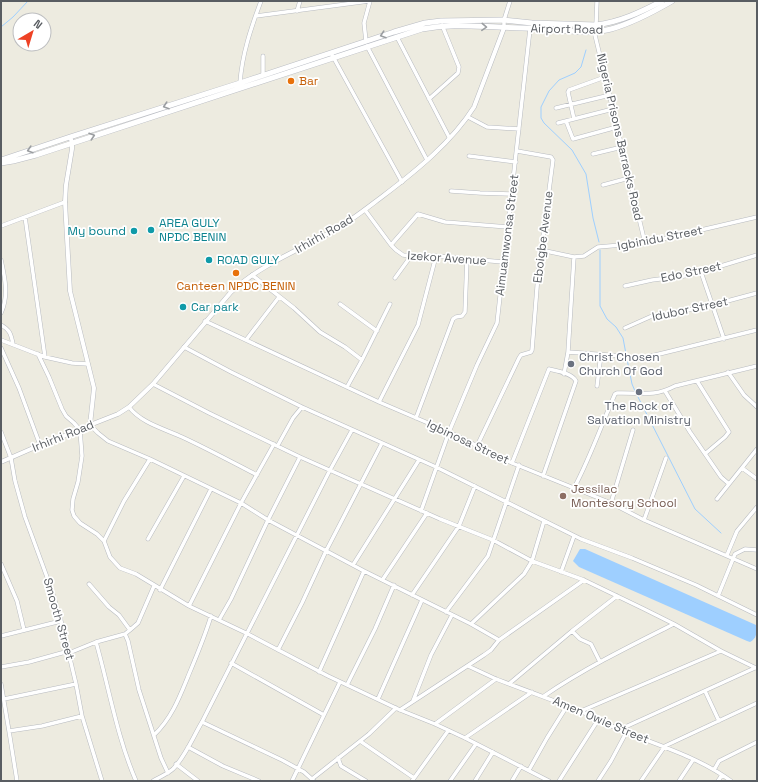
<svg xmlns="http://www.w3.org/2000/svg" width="758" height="782" font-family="'Space Grotesk',sans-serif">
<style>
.water{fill:#9ecfff}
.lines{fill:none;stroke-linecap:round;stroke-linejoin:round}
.stream{stroke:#9ecfff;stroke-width:1}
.minor-casing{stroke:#b8bbc0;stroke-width:4.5}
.tertiary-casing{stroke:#b8bbc0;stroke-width:5}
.secondary-casing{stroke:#b9bcc3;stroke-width:6}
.minor{stroke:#fff;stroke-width:3.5}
.tertiary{stroke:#fff;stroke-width:4}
.secondary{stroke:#fff;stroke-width:5}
.oneway{stroke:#9b9ea1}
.food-dot{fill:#e8710a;stroke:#fff;stroke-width:1.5}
.culture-dot{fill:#0f9aa8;stroke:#fff;stroke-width:1.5}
.worship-dot{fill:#6b7280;stroke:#fff;stroke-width:1.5}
.education-dot{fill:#8d6e63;stroke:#fff;stroke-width:1.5}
.labels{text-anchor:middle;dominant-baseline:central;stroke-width:3.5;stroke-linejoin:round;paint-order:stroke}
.street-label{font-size:12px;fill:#595d62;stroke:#fff}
.food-label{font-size:12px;fill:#c56008;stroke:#fff;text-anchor:start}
.culture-label{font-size:12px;fill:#0d838f;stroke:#fff;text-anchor:start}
.worship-label{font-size:12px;fill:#5b616d;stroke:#fff;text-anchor:start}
.education-label{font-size:12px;fill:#785e54;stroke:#fff;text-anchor:start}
</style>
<rect width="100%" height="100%" fill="#edebe0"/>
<path class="water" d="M580 549H585L756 625C758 632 756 639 750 642L747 641 579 567 573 561Z"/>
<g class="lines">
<path class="stream" d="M1 27 13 17 28 1
M586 50 581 67 575 73 559 80 549 91 541 107V118L544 123 572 150 586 174 593 218 599 242
M600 250V306L607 319 616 327 623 338 626 354
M627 359 632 384 635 391
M638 397 695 509 721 533"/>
<defs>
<path id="minor" d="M297 11 300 1
M256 16 369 1
M596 25 597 1
M504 28V20L510 1
M594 31 645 243
M397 37 449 137
M366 41 364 23 370 1
M367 46 427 160
M331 53 402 182
M263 56V75
M240 83C242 54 251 28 261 1
M429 99 458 73 459 67 442 25
M556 108 610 95
M468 117 487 127 519 129
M574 119 568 92 569 90 605 77
M566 121 573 139 617 127
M558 123 613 109
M593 154 622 147
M469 156 516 162
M603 185 629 178
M451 191 480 193 512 194
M365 210 391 245 396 250 403 255 411 256H436L503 262
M25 217 45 357
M1 226 65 202
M391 245 418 214 445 222 508 227
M541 250 574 257 584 256 598 247 645 243 757 217
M1 260C5 278 9 296 1 313
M701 272 724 339
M252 275 294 308 320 332 345 347 362 360
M395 278 411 256
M625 286 652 280 684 276 701 272 757 255
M340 304 377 331
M205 321 379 402 449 432 512 463 611 503 644 520 757 569
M1 325C10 330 11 334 13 344
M625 328 652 316 705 307 757 293
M1 340 45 357 72 363 88 364
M246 340 279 297
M184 347 231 372 302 407 436 467 581 539 632 558 696 585 757 615
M1 348 19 388 40 445
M568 352 621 356 639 359 757 330
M38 354 49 377 62 409 66 416 74 423 80 430 82 456 78 482 73 499 72 510 74 516 80 523 97 534 104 541 110 557 120 568 136 574 189 606 246 633 328 676 400 710 435 724 465 738 549 781
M728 372 744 395 757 407
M564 374 568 352 574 257
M697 381 729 432 725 437 706 453
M153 384 209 413 300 457 440 519 493 540 532 561 584 580 644 609 674 624 721 651 756 668
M597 386 601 354
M347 387 362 360 390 304
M665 391 690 432 721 477 729 484
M379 402 418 325 436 256
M129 407C141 423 165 429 182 437 208 449 232 462 257 475
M416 418 453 319 456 317 462 316 465 312 467 259
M90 425 98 433 108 441 150 459 241 503 268 520 364 571 471 624 499 640
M1 432 11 458 15 481 25 517 51 588 61 621 76 684 82 716 102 781
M278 445 293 418 302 407
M477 446 519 358 521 355 531 352 532 350 538 275 553 160 551 157 517 151
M512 463 549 369C557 371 572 373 576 381L543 476
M742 468 757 479
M574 488C590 458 601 426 615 394L617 393C640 392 652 398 675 386L757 366
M717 499 757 449
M611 503 633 430
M421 511 449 432 477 365 497 323 530 29
M644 520 666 458
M148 539 184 476
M104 541 124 501 150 459
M727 555 737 531 757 507
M1 564 17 601 24 630
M353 565 419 460
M561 572 574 536
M383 579 427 513
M89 584 109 607 119 615 130 630 125 634
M160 590 211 489
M412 595 459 526 475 486
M718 596 735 554 745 549 757 550
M189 606 241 503 274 444
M446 612 488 556 519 465
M219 620 231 599 268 520 300 457
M471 624 524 574 532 561 544 521
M130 630 138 623 154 586
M572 631 580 639 591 644 600 662
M1 636 61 621
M96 642C109 688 117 737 136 781
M278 650 302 603 326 551 382 443
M69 653 96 642 125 634 128 641 139 690 161 758 168 773
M231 663 324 715
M468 666 496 679 581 711C629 739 686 748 731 781
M1 667 29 662 69 651
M319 672 364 571
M510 683 572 631 617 596
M1 684 9 731
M347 685 375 629 394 585
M705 691 719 721
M544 696C585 668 630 646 674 624
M4 699 76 684
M378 699 422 600
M413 701 431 655 452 615
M400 710 484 655 491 650 499 640 584 580
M581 711 721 651
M202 722 282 760 304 772 314 781
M435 724 496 679
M621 731 623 728 757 667
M154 735C172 718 180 696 189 674 197 655 205 636 211 616
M465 738 532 692
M360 741 414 778
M188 747 223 766 259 781
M338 758 341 766 366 781
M176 764 198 781
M529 770 547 738 567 706
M714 770 719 761 757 742
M312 779 369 734 396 708
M17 781 9 731 42 726 82 716
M153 781C160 777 167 774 173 769 185 757 193 737 202 722L330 470 352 430
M292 781 340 682
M412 781 448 731
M450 781 476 744
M475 781 493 752
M512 781 521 766
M559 781 598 720
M598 781 611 761 626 733
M641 781 665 746 757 703
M679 781 693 760
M718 781 722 775"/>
<path id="tertiary" d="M70 137 72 142V149L66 185 65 202 70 291 94 388 90 425
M1 462 40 445 80 430 90 425 118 414 129 407 153 384 231 292C260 265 299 250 333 231 351 221 367 208 383 196 416 171 452 142 474 107L504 28"/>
<path id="secondary" d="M1 160 70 137 240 83 394 32 425 23 441 21 504 20 532 23 596 25C620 22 641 12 662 1
M1 163 13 161 36 155 422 29C449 24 471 26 498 27 515 28 531 28 547 29 568 31 591 34 611 29 633 23 653 12 672 1"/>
</defs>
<use href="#minor" class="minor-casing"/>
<use href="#tertiary" class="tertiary-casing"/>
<use href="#secondary" class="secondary-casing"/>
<use href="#minor" class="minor"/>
<use href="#tertiary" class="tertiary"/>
<use href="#secondary" class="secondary"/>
</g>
<defs><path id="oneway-chevron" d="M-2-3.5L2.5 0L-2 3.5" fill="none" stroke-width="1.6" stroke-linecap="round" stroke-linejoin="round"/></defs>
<g class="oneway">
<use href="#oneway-chevron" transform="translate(484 27) rotate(3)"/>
<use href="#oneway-chevron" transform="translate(383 35) rotate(162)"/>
<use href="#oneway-chevron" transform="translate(166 106) rotate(162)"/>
<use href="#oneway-chevron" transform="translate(92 136) rotate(-18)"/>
<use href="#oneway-chevron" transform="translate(30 150) rotate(163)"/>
</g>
<g class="food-dot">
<circle cx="291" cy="81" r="4"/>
<circle cx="236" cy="273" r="4"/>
</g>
<g class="culture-dot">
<circle cx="151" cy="230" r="4"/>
<circle cx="134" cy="231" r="4"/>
<circle cx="209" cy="260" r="4"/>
<circle cx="183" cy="307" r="4"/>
</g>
<g class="worship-dot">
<circle cx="571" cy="364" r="4"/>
<circle cx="639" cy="392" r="4"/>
</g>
<circle class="education-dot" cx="563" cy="496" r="4"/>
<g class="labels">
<g class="street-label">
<text transform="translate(567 29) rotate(1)">Airport Road</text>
<text transform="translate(620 137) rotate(77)">Nigeria Prisons Barracks Road</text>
<text transform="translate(324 234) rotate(-30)">Irhirhi Road</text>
<text transform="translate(507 235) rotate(-83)">Aimuamwonsa Street</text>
<text transform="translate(543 237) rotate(-83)">Eboigbe Avenue</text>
<text transform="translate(660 238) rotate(-11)">Igbinidu Street</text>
<text transform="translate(447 258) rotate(4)">Izekor Avenue</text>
<text transform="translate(691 272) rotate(-12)">Edo Street</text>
<text transform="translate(690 309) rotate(-12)">Idubor Street</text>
<text transform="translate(63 436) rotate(-22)">Irhirhi Road</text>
<text transform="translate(468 442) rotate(25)">Igbinosa Street</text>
<text transform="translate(59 619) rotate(74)">Smooth Street</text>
<text transform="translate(601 720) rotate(23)">Amen Owie Street</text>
</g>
<g class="food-label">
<text x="299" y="81">Bar</text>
<text x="236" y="286" text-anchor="middle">Canteen NPDC BENIN</text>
</g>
<g class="culture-label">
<text x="159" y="223">AREA GULY<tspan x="159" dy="14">NPDC BENIN</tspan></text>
<text x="126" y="231" text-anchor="end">My bound</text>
<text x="217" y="260">ROAD GULY</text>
<text x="191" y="307">Car park</text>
</g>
<g class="worship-label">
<text x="579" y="357">Christ Chosen<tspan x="579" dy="14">Church Of God</tspan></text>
<text x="639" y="406" text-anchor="middle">The Rock of<tspan x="639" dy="14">Salvation Ministry</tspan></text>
</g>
<g class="education-label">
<text x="571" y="489">Jessilac<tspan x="571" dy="14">Montesory School</tspan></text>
</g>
</g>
<rect width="758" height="782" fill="none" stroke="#595d62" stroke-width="4"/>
<g transform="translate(32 32) rotate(38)"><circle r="19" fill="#ffffff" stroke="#bdbec0"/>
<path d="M0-3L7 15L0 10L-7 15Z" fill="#ee4225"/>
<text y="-6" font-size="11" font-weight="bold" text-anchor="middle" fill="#595d62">N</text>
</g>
</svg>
